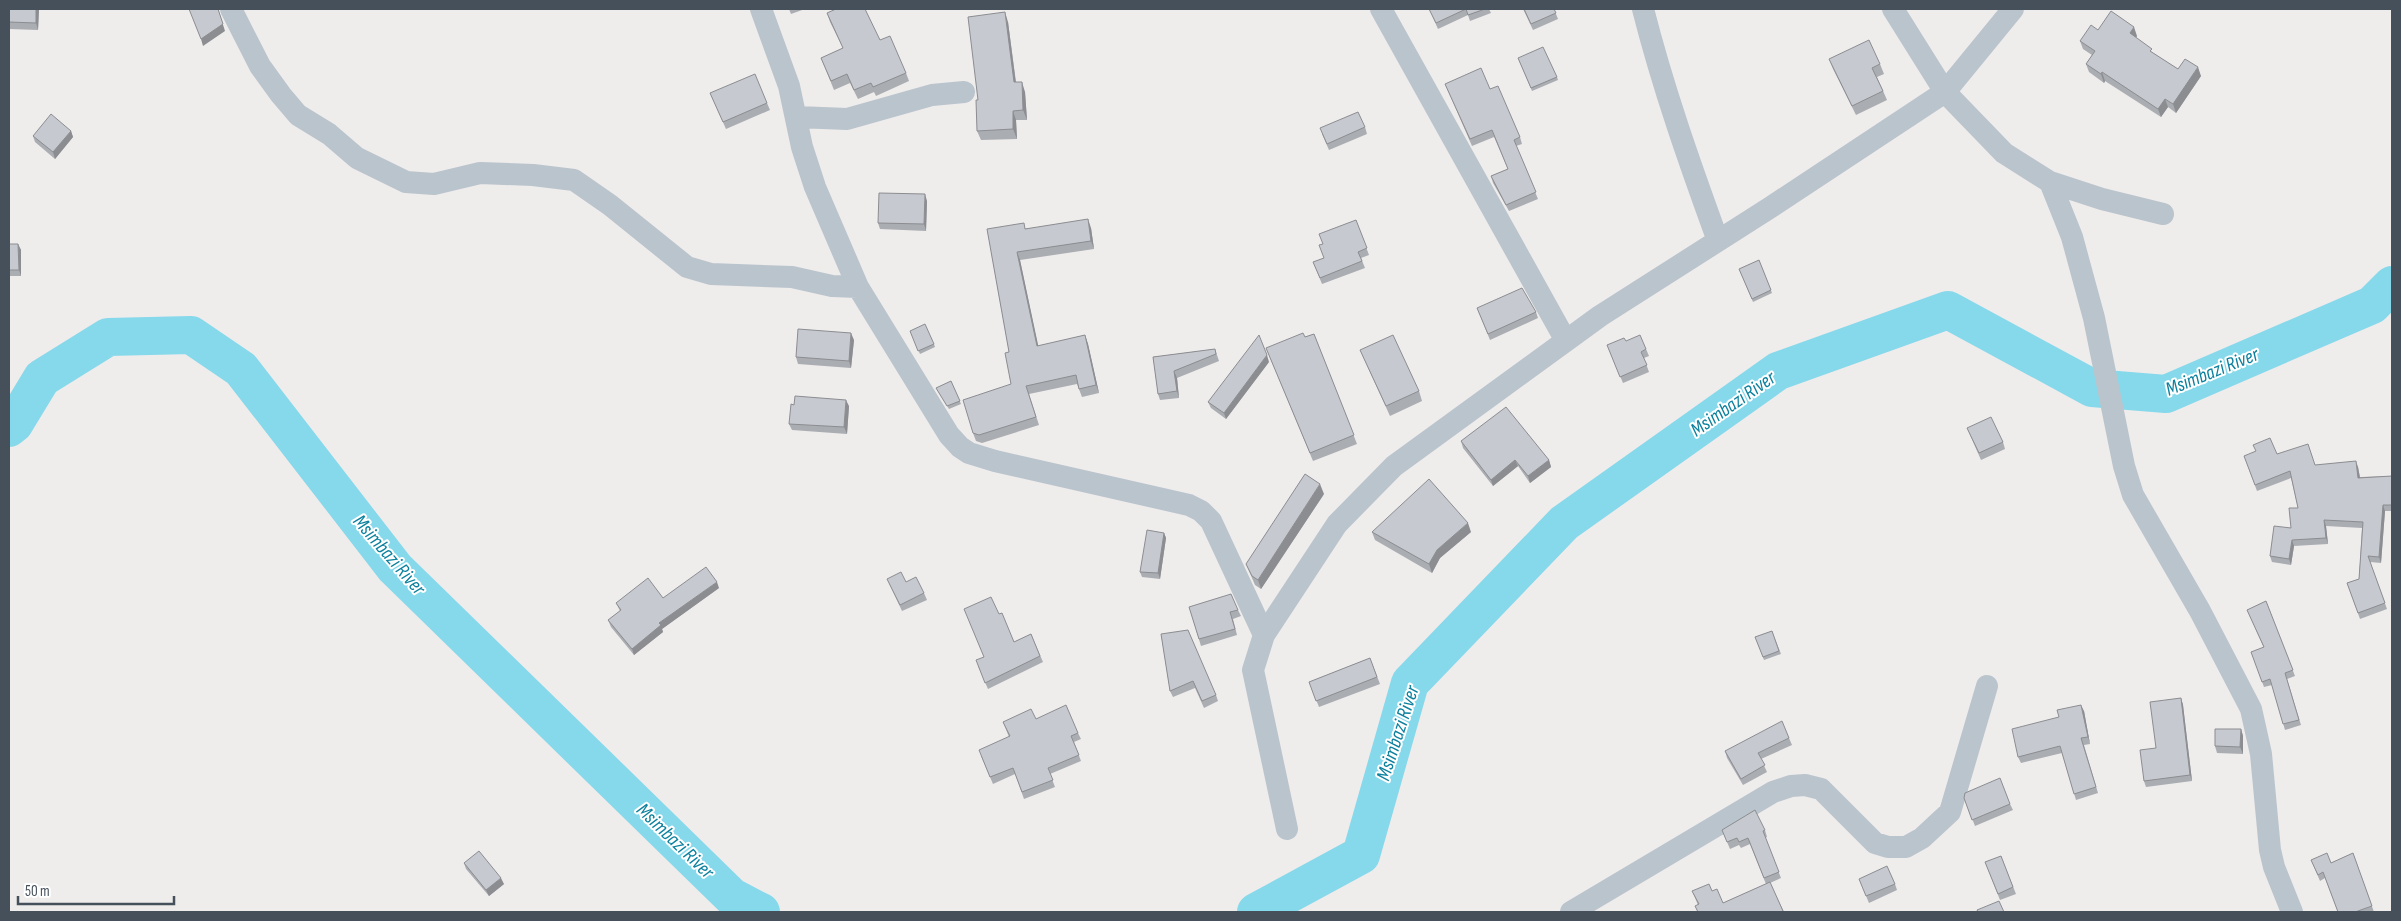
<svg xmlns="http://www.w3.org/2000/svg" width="2401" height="921" font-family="'Sofia Sans Condensed',sans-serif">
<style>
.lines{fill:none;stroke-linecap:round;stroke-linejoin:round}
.river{stroke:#86d8eb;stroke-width:38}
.minor{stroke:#bac4cc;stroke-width:22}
.wall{fill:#aaadb2}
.shaded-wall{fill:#8b8d91}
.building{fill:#c6c9cf;stroke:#8b8d91}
.labels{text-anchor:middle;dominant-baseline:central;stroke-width:4;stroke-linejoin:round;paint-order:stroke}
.water-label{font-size:20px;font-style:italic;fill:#0c819e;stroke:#fff}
</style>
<rect width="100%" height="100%" fill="#efecec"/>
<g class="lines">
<path class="river" d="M9 428 14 424 42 378 108 337 191 335 241 369 395 568 732 897 761 912
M1256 912 1361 855 1410 683 1564 523 1778 371 1948 310 2092 388 2166 394 2372 305 2392 285"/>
<path class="minor" d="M231 9 260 66 281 95 298 115 329 134 357 158 406 182 434 184 480 173 533 175 574 180 610 205 687 267 711 274 792 277 832 286 858 287
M761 9 789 86 802 147 815 187 858 287 949 435 960 447 969 453 995 461 1189 505 1201 511 1211 521 1264 635
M1381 9 1566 341
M1643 9C1663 88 1690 164 1718 241
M1893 9 1945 92 2004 153 2050 182 2102 199 2163 214
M797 117 847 119 932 95 964 92
M2050 182 2072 237 2094 318 2124 466 2133 495 2200 611 2251 709 2261 754 2270 850 2274 867 2292 912
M1287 829 1253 670 1264 635 1337 524 1394 466 1600 316 1771 207 1945 92 2013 9
M1571 912 1773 792 1791 786 1805 785 1821 789 1875 843 1888 847H1906L1922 838 1950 812 1987 686"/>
</g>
<path class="wall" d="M9 9H39L38 30 9 29Z
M789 9H805L791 14Z
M1429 9H1489L1491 13 1470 21 1468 15 1438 29Z
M1523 9H1554L1558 19 1533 30Z
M827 13 880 40 906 73 909 81 876 96 874 92 858 99 850 83 834 90 821 58 843 48 830 22Z
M1008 22 1016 82 1025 92 1027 120H1016L1017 139 981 140 977 131 978 100Z
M2098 30 2137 36 2136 38 2153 53 2178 69 2201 76 2176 113 2168 107 2161 117 2105 81 2104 83 2089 72 2086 64 2092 55 2083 49 2080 41Z
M1518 58 1557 77 1558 80 1532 91Z
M1829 59 1880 64 1884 74 1877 77 1887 100 1856 115 1833 69Z
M1445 84 1490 89 1520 137 1522 144 1516 146 1538 199 1509 211 1493 183 1491 176 1508 169 1494 137 1472 146Z
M710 93 767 103 770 110 726 129Z
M1365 127 1367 134 1329 150 1322 134Z
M71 131 73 137 55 159 35 142 33 136Z
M927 201 926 231 880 229 878 223Z
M1356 220 1369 255 1361 258 1365 268 1322 284 1313 262 1324 258 1323 244Z
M1091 228 1094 249 1020 260 1038 346 1085 335 1088 344 1099 393 1082 397 1077 384 1029 394 1039 425 982 443 976 441 973 433 1011 384 1009 352 987 229Z
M9 244H18L21 250V276H9Z
M1759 260 1772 293 1753 302 1739 269Z
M1477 308 1536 312 1538 318 1490 340Z
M910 331 934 344 935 347 920 354Z
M1314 334 1357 444 1313 461 1266 348 1305 337Z
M854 340 851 368 798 364 796 357Z
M1626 341 1646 349 1649 356 1644 358 1649 372 1623 383 1607 345Z
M1215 349 1219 361 1177 378 1179 398 1160 400 1158 394 1153 357Z
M1360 350 1419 391 1422 401 1390 416 1364 359Z
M1269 362 1226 419 1211 408 1208 402Z
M951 381 961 404 949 409 936 388Z
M794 405 849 406 847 434 792 430 789 424Z
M1967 428 2003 442 2005 449 1981 460Z
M1461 441 1549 460 1551 467 1530 483 1518 466 1493 486 1463 448Z
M2277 454 2315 465 2358 467 2360 477 2392 476V511H2385L2381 563 2370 562 2387 609 2360 619 2347 583 2359 579 2362 528 2326 526 2328 544 2294 546 2291 565 2272 562 2270 556 2291 528 2298 508 2291 478 2257 491 2244 456Z
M1324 494 1261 589 1255 585 1246 564Z
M1372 532H1471L1440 558 1432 573 1375 540Z
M1164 533 1166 538 1160 579 1142 577 1140 572Z
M887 579 906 582 924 593 927 600 902 611Z
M719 588 662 629 663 632 634 655 611 627 608 620 620 611 616 603 663 598Z
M2266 601 2295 676 2287 679 2301 725 2285 730 2272 685 2264 687 2251 652 2264 648 2247 610Z
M1189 607 1238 610 1241 616 1233 619 1237 635 1201 646Z
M999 614 1014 642 1031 634 1043 662 988 689 978 666 984 657Z
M1772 631 1781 654 1764 660 1755 637Z
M1161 634 1216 695 1218 701 1204 708 1195 688 1173 697 1170 691Z
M1370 658 1380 684 1319 707 1309 682Z
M2181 698 2183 705 2192 781 2146 787 2144 781 2156 748Z
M2084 711 2090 744 2084 745 2098 793 2076 800 2062 753 2021 763 2018 757Z
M1036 719 1078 733 1081 739 1074 742 1081 761 1050 774 1055 787 1024 799 1015 774 993 784 981 756 1009 737 1003 722Z
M2241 729 2243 736V754L2217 753 2215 746Z
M1789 738 1792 745 1761 759 1767 772 1743 785 1727 758 1725 751Z
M1964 798 2010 804 2013 810 1975 826Z
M1722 830H1765L1767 837 1765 838 1781 878 1770 883 1784 912H1698L1695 906 1698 905 1692 891H1712L1723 903 1766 884 1750 844 1741 848 1739 845 1730 849Z
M2353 853 2374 912H2338L2325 878 2320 881 2311 860 2331 863Z
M2001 856 2016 894 2000 900 1985 862Z
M464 863 504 884 489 896 466 869Z
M1859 879 1895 884 1897 890 1869 903Z"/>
<path class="shaded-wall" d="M36 9H39L38 30 36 23Z
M218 9 225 31 203 46 201 39Z
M1005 12 1008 22 1017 92 1014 82Z
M2134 27 2137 36 2133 42 2130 33Z
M2198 67 2201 76 2176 113 2173 104Z
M2102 72 2105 81 2104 83 2101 74Z
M1022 82 1025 92 1027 120 1023 110Z
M2165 99 2168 107 2161 117 2158 109Z
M1013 111 1016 120 1017 139 1013 129Z
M71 131 73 137 55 159 53 152Z
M925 194 927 201 926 231 924 224Z
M1088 219 1091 228 1094 249 1091 241Z
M18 244 21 250V276L19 270Z
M1017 252 1020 260 1040 354 1037 346Z
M851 333 854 340 851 368 849 361Z
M1085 335 1088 344 1099 393 1096 385Z
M1267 355 1269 362 1226 419 1224 413Z
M1174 371 1177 378 1179 398 1177 391Z
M846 400 849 406 847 434 844 427Z
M1515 460 1518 466 1493 486 1491 480Z
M1549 460 1551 467 1530 483 1528 476Z
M2356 461 2358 467 2361 484 2358 478Z
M1320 484 1324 494 1261 589 1258 580Z
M2383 505 2385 511 2381 563 2379 557Z
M2324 520 2326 526 2328 544 2326 538Z
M1468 523 1471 532 1440 558 1432 573 1429 564 1437 550Z
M1164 533 1166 538 1160 579 1158 573Z
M2292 540 2294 546 2291 565 2289 559Z
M717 582 719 588 662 629 663 632 634 655 632 649 659 623Z
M2181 698 2183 705 2192 781 2190 775Z
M2081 705 2084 711 2090 744 2088 737Z
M2241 729 2243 736V754L2240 747Z
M501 878 504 884 489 896 486 890Z"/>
<path class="building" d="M9 9H36V23L9 22Z
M189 9H218L223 24 201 39Z
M836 9H865L880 40 890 36 906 73 873 87 871 83 854 90 847 74 831 81 821 58 843 48 827 13Z
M1429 9H1485L1468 15 1466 9 1436 23Z
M1524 9H1554L1556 13 1531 24Z
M2111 11 2134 27 2130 33 2152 49 2150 51 2178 69 2185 59 2198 67 2173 104 2165 99 2158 109 2102 72 2101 74 2086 64 2095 51 2080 41 2091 25 2098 30Z
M1005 12 1014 82H1022L1023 110 1013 111V129L977 131 976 100H978L968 17Z
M1869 40 1880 64 1872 68 1883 91 1852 106 1829 59Z
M1543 47 1557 77 1531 88 1518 58Z
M1481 68 1490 89 1498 86 1520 137 1514 140 1536 192 1506 205 1491 176 1508 169 1492 130 1470 139 1445 84Z
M755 74 767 103 723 122 710 93Z
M1358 112 1365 127 1327 144 1320 128Z
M51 114 71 131 53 152 33 136Z
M879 193 925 194 924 224 878 223Z
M1088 219 1091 241 1017 252 1037 346 1085 335 1096 385 1079 389 1076 375 1026 386 1036 417 979 435 973 433 963 400 1011 384 1005 353 1009 352 987 229 1024 223 1025 229Z
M1356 220 1367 248 1358 252 1362 261 1320 278 1313 262 1324 258 1319 245 1323 244 1319 234Z
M9 244H18L19 270H9Z
M1759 260 1771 290 1752 299 1739 269Z
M1522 288 1536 312 1488 334 1477 308Z
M925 324 934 344 918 351 910 331Z
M798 329 851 333 849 361 796 357Z
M1303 333 1305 337 1314 334 1354 435 1310 453 1266 348Z
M1259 335 1267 355 1224 413 1208 402Z
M1393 335 1419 391 1386 406 1360 350Z
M1640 335 1646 349 1641 352 1647 365 1620 377 1607 345 1624 338 1626 341Z
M1215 349 1216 354 1174 371 1177 391 1158 394 1153 357Z
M951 381 960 401 947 406 936 388Z
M795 396 846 400 844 427 789 424 791 404 794 405Z
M1506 407 1549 460 1528 476 1515 460 1491 480 1461 441Z
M1991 417 2003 442 1979 453 1967 428Z
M2270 438 2277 454 2308 444 2315 465 2356 461 2358 478 2392 476V505H2383L2379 557 2368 556 2385 603 2358 613 2347 583 2359 579 2363 522 2324 520 2326 538 2292 540 2289 559 2270 556 2274 526 2291 528 2289 508H2298L2290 471 2255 485 2244 456 2256 451 2253 445Z
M1305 474 1320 484 1258 580 1252 576 1246 564Z
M1429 479 1468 523 1437 550 1429 564 1372 532Z
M1147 530 1164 533 1158 573 1140 572Z
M706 567 717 582 659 623 661 625 632 649 608 620 621 610 616 603 648 578 663 598Z
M901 572 906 582 916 577 924 593 900 605 887 579Z
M1231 594 1238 610 1230 612 1235 629 1199 639 1189 607Z
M991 597 999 614 1002 613 1014 642 1031 634 1040 656 985 683 976 660 984 657 964 609Z
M2266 601 2293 670 2285 673 2299 720 2283 724 2270 679 2262 682 2251 652 2264 647 2247 610Z
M1188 630 1216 695 1202 701 1193 681 1170 691 1161 634Z
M1772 631 1779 651 1763 657 1755 637Z
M1370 658 1377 677 1316 701 1309 682Z
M2181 698 2190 775 2144 781 2140 750 2156 748 2150 702Z
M1066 705 1078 733 1071 736 1079 755 1048 768 1053 780 1022 792 1013 768 990 777 979 750 1010 736 1003 722 1031 709 1036 719Z
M2081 705 2088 737 2081 738 2096 787 2074 794 2060 746 2018 757 2012 729 2059 717 2057 710Z
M1782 721 1789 738 1758 753 1765 765 1741 779 1725 751Z
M2215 729H2241L2240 747 2215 746Z
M2000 778 2010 804 1972 820 1964 798 1965 793Z
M1755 810 1765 830 1763 831 1779 872 1764 878 1748 838 1739 842 1737 838 1727 842 1722 830Z
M479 851 501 878 486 890 464 863Z
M2327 853 2331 863 2353 853 2372 906 2355 912H2338L2323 872 2318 875 2311 860Z
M2001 856 2013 887 1998 894 1985 862Z
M1887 866 1895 884 1866 896 1859 879Z
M1770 882 1783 911 1781 912H1698L1695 906 1699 904 1692 891 1709 884 1712 891 1717 889 1723 903Z
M1999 901 2004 912H1978L1977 910Z"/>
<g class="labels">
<g class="water-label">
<text transform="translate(2212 372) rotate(-22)">Msimbazi River</text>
<text transform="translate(1733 404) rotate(-35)">Msimbazi River</text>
<text transform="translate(389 555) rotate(49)">Msimbazi River</text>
<text transform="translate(1398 733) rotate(-72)">Msimbazi River</text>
<text transform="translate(675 841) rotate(44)">Msimbazi River</text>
</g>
</g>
<rect width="2401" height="921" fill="none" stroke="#45505a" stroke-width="20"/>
<path d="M18 896v8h156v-8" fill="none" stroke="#45505a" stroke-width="2.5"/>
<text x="25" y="896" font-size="15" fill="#45505a" stroke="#ffffff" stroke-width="4" paint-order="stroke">50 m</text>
</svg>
